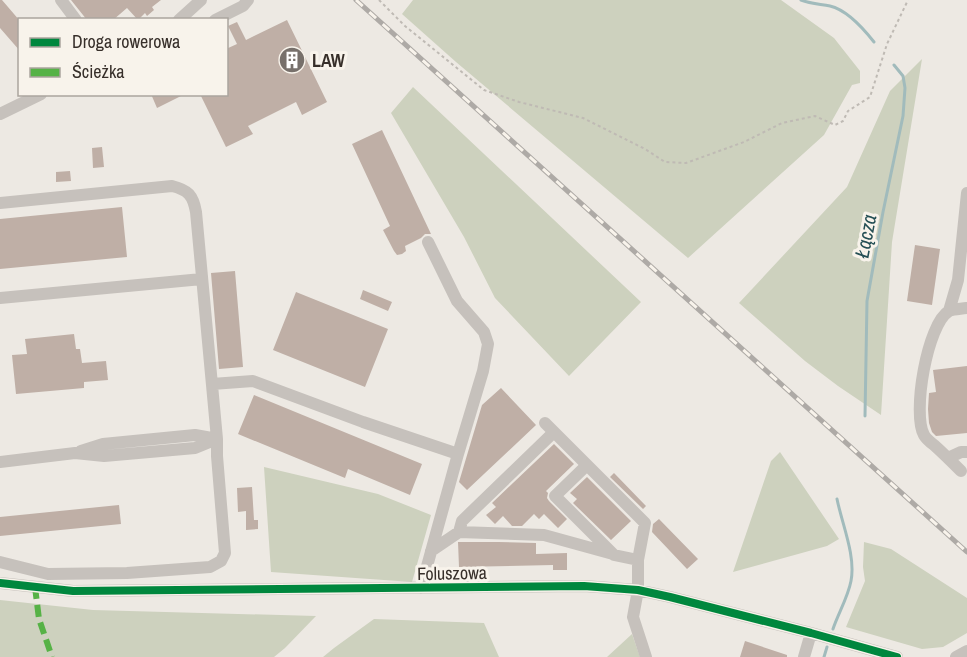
<svg xmlns="http://www.w3.org/2000/svg" width="967" height="657" font-family="'Archivo Narrow',sans-serif">
<style>
.green{fill:#cdd1be}
.lines{fill:none;stroke-linecap:round;stroke-linejoin:round}
.stream{stroke:#a1bbbc;stroke-width:3}
.building{fill:#bfafa6}
.path{stroke:#bfbab4;stroke-width:2;stroke-dasharray:3 3;stroke-linecap:butt}
.minor{stroke:#c6c1bc;stroke-width:12}
.rail-casing{stroke:#aeaaa6;stroke-width:5}
.rail{stroke:#f8f3eb;stroke-width:3;stroke-dasharray:9;stroke-linecap:butt}
.quiet{stroke:#56b246;stroke-width:6;stroke-dasharray:12 6;stroke-linecap:butt}
.cycleway-casing{stroke:#f8f3eb;stroke-width:11}
.cycleway{stroke:#00873e;stroke-width:8}
.labels{text-anchor:middle;dominant-baseline:central;stroke-width:6;stroke-linejoin:round;paint-order:stroke}
.poi-label{font-size:18px;font-weight:bold;fill:#372f2a;stroke:#f8f3eb;text-anchor:start}
.street-label{font-size:18px;fill:#372f2a;stroke:#f8f3eb}
.water-label{font-size:20px;font-style:italic;fill:#234e54;stroke:#f8f3eb}
</style>
<rect width="100%" height="100%" fill="#ede9e3"/>
<path class="green" d="M413 0H781L834 38 860 71V83L852 85 824 135 688 258 456 62 402 14Z
M922 59 892 242 881 415 838 386 805 361 739 303 847 187 890 91Z
M413 87 641 302 569 376 495 298 464 237 391 113Z
M780 452 839 539 827 546 733 572 771 461Z
M264 467 378 494 431 515 412 582 271 572Z
M864 542 891 549 967 598V633L943 647 922 649 846 627 865 581 863 567Z
M0 600 93 610 316 616 285 648 274 657H0Z
M374 619 484 623 499 657H323L334 648Z
M632 634 640 657H607Z"/>
<g class="lines">
<path class="stream" d="M801 0C811 4 820 4 830 6 847 10 863 28 874 42
M865 416 867 301 883 212 903 116 905 88 903 76 894 65
M833 629C838 614 848 597 851 581 856 556 842 524 837 499
M824 657 827 647"/>
</g>
<path class="building" d="M0 0H2L20 21V51L0 28Z
M71 0H161L152 7 154 10 147 16 145 13 138 20 127 8 113 20H87Z
M287 20 327 102 302 115 296 102 248 126 253 134 226 147 200 94H226V49L237 44 228 26 237 22 246 40Z
M151 94H185L157 108Z
M382 130 431 234H425L421 238 405 246 406 251 402 254 397 255 394 251 383 230 390 226 352 144Z
M102 147 104 167 93 168 92 148Z
M70 171 71 181 56 182V172Z
M122 207 127 257 0 269V219Z
M915 245 940 249 932 305 907 301Z
M235 271 243 367 219 369 211 273Z
M363 290 392 302 388 311 360 299Z
M296 292 388 329 365 387 273 350Z
M74 334 76 349H80L82 363 106 361 108 380 84 382V388L16 394 12 355 27 354 25 339Z
M967 366V433L936 436 932 432 929 423 928 409 929 393 936 392 933 370Z
M501 388 536 425 467 490 459 482 482 405Z
M254 395 422 464 410 495 348 469 345 478 238 434Z
M554 444 574 464 546 491 548 493 547 498 549 501 567 519 558 528 544 514 539 519 534 514 522 526H512L503 516 495 524 486 515 496 507 492 503Z
M614 473 646 506 643 509 610 477Z
M587 477 631 521 611 540 573 503 577 499 570 493Z
M252 487 254 520H258V529L246 530V511L238 512 237 488Z
M119 505 121 524 0 536V517Z
M659 519 698 559 687 569 652 532 653 524Z
M498 542 536 543V554L567 553V570H553V565L459 567 458 542Z
M745 641 787 655V657H740Z"/>
<g class="lines">
<path class="path" d="M379 0 405 26 484 90 519 102 583 118 645 149 665 162 686 163 744 142 782 123 815 116 835 125 843 121 848 111 870 97 887 44 908 0"/>
<path class="minor" d="M61 0 76 20
M179 20 201 0
M215 20 243 6 248 0
M0 114 41 94
M0 203 172 186C188 190 193 195 196 212L217 439 195 448 104 456 75 453 0 462
M0 298 202 279
M949 311 958 280 967 193
M212 384 253 381 363 422 458 454
M545 423 645 523 638 560 614 555 555 496 587 465
M948 458 961 452H967
M961 471C952 462 943 453 934 445 930 442 926 439 924 435 912 414 927 324 949 311 953 309 962 309 967 308
M459 532 462 521 554 432
M431 551 459 532 544 535 613 554
M638 560V590L633 617 646 657
M0 562 48 574 127 573 210 567 221 561 225 553 217 456V439L195 435 103 444 81 451
M0 583 73 591 584 586 638 590 670 597 811 633 897 657
M421 588 458 454 483 371 488 344 484 332 457 301 428 242
M804 657 811 633
M956 657 967 651"/>
<defs>
<path id="rail" d="M356 0 967 552"/>
</defs>
<use href="#rail" class="rail-casing"/>
<use href="#rail" class="rail"/>
<path class="quiet" d="M35 587 39 619 52 657"/>
<defs>
<path id="cycleway" d="M0 583 73 591 584 586 638 590 670 597 811 633 897 657"/>
</defs>
<use href="#cycleway" class="cycleway-casing"/>
<use href="#cycleway" class="cycleway"/>
</g>
<defs>
<symbol id="building-disc" viewBox="-11 -11 22 22"><circle r="9.5" fill="#77706b" stroke="#f8f3eb"/><path d="M-4-6H4V6H1V3H-1V6H-4ZM-2.5-4.3h1.7v1.8h-1.7ZM.8-4.3h1.7v1.8H.8ZM-2.5-1h1.7V.8h-1.7ZM.8-1h1.7V.8H.8Z" fill="#fff"/></symbol>
</defs>
<g fill-rule="evenodd">
<use href="#building-disc" x="277" y="45" width="30" height="30"/>
</g>
<g class="labels">
<g class="poi-label">
<text x="312" y="60">LAW</text>
</g>
<g class="street-label">
<text transform="translate(452 573) rotate(-1)">Foluszowa</text>
</g>
<g class="water-label">
<text transform="translate(865 236) rotate(-79)">Łącza</text>
</g>
</g>
<rect x="18" y="18" width="210" height="78" fill="#f8f3eb" stroke="#aba59e" stroke-width="1.5"/>
<rect x="30" y="38" width="30" height="9" fill="#00873e" stroke="#aba59e" stroke-width="1.5"/>
<text x="72" y="48" font-size="18" fill="#372f2a">Droga rowerowa</text>
<rect x="30" y="68" width="30" height="9" fill="#56b246" stroke="#aba59e" stroke-width="1.5"/>
<text x="72" y="78" font-size="18" fill="#372f2a">Ścieżka</text>
</svg>
